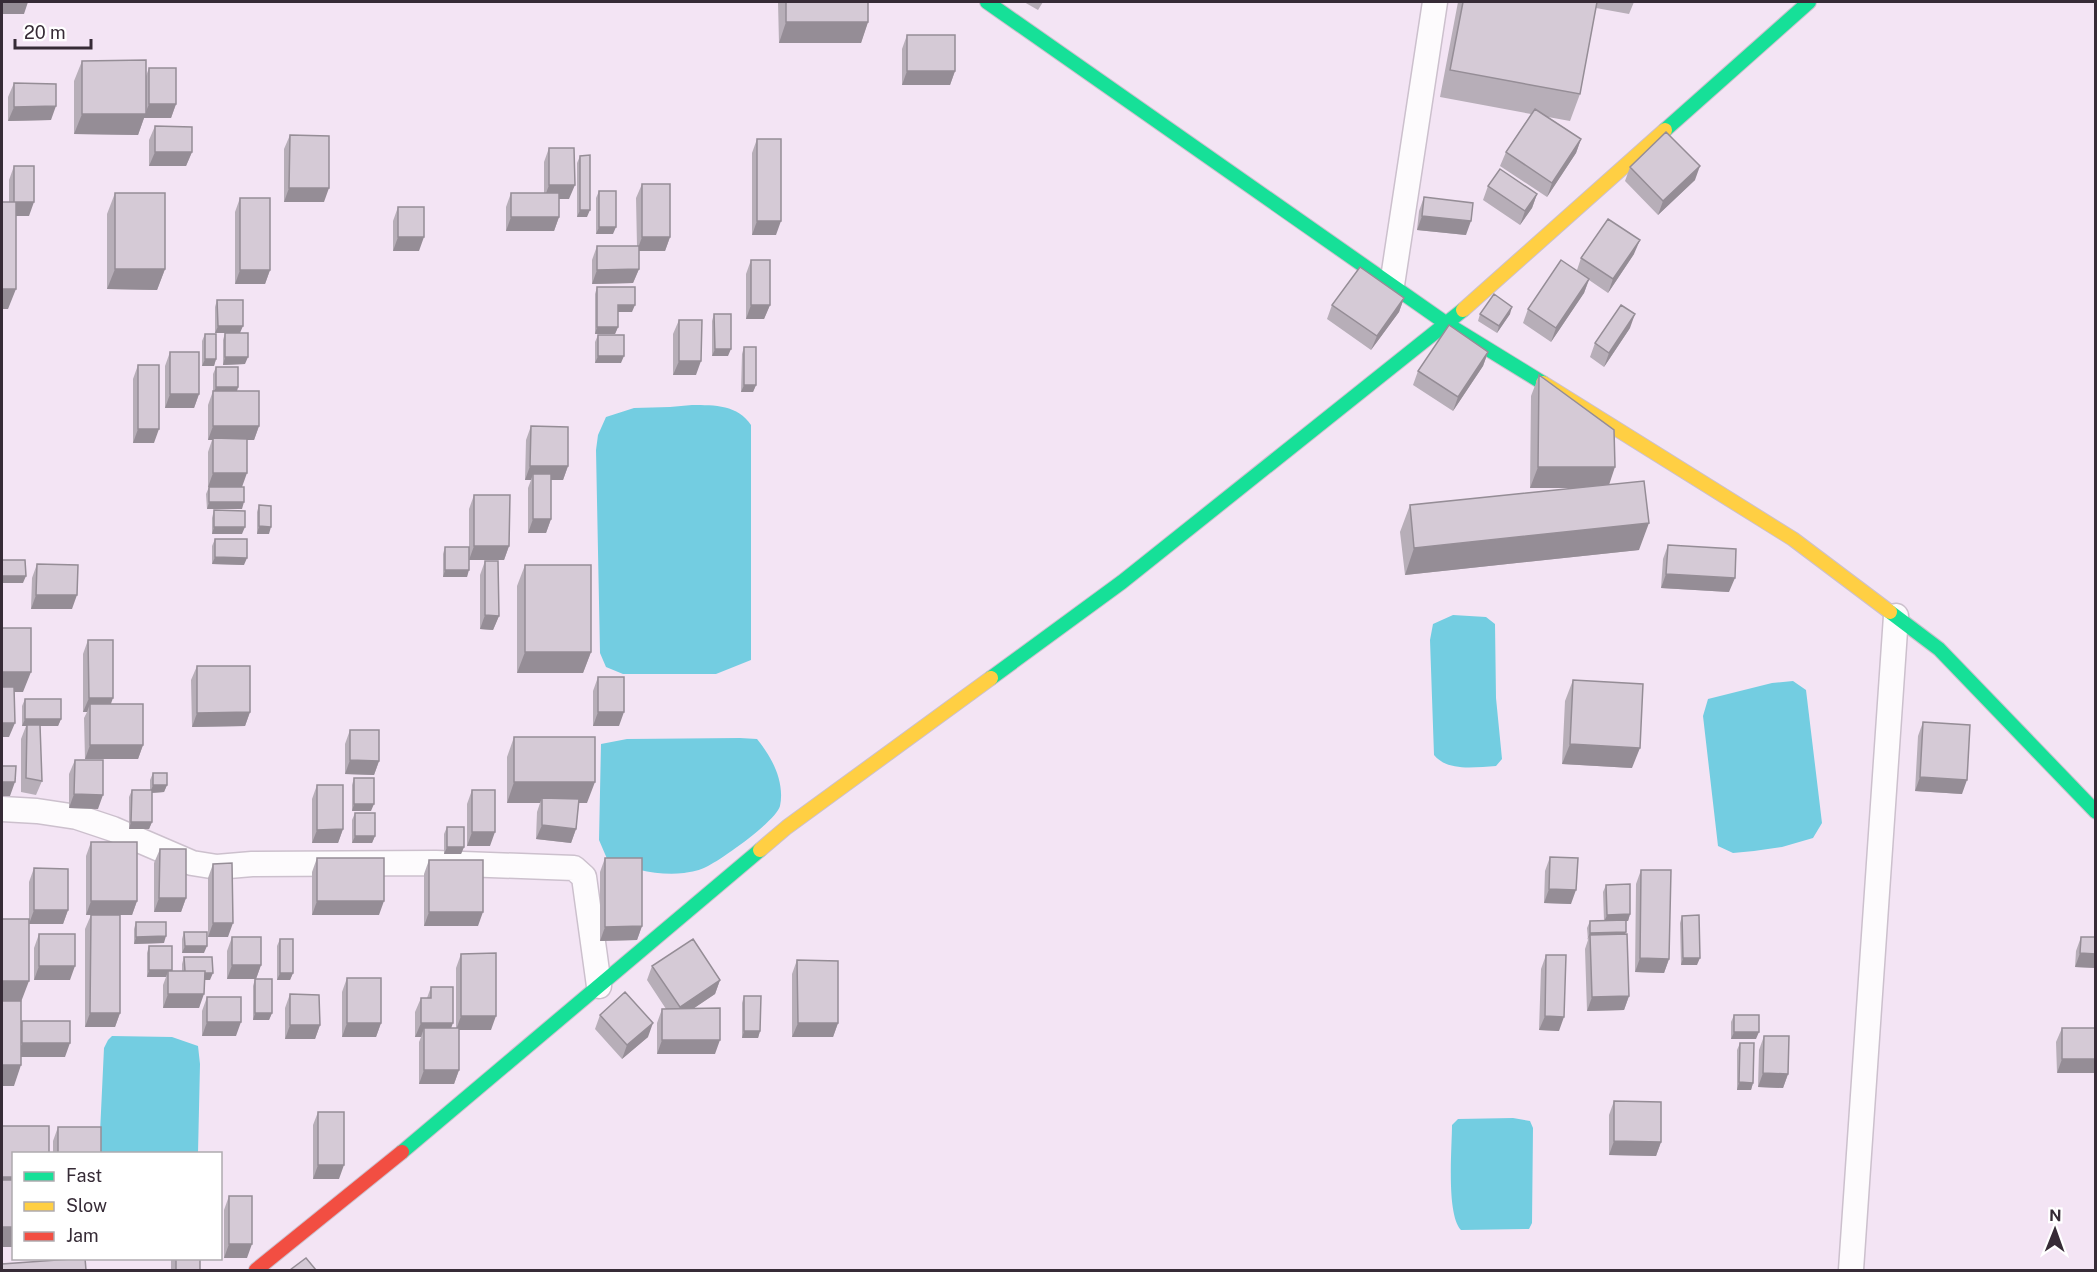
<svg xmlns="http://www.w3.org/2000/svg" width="2097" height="1272" font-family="'Public Sans',sans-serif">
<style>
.water{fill:#73cde1}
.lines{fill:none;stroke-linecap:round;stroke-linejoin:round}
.street-casing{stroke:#ccc0cd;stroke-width:27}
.fast-casing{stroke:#ccc0cd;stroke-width:16}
.slow-casing{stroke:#ccc0cd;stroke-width:16}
.jam-casing{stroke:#ccc0cd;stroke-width:16}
.street{stroke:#fdfbfd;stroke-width:24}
.fast{stroke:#16e098;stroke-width:14}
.slow{stroke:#ffcf43;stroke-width:14}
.jam{stroke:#f24e42;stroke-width:14}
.wall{fill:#b7aeb8}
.shaded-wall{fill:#958d96}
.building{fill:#d5cad6;stroke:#958d96;stroke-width:1.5}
</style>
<rect width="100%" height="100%" fill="#f3e4f4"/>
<path class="water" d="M692 405C715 405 738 405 751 425V660L716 674H623L606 667 600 653 596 450 598 435 606 417 634 408 670 407Z
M1453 615 1486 617 1495 624 1496 698 1502 759 1496 766C1475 767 1448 772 1434 755L1430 640 1433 624Z
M1793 681 1806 690 1822 823 1813 838 1782 847 1754 851 1733 853 1718 846 1703 716 1708 699 1772 683Z
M740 738 757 739C772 757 785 782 780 806 776 821 721 860 706 867 701 870 691 872 684 873 658 876 632 869 608 861L599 840 601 744 627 739Z
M112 1036 172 1037 198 1046 200 1064 198 1153 99 1154 104 1048 108 1040Z
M1513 1118 1530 1121 1533 1128 1532 1223 1529 1229 1461 1230C1446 1214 1452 1148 1452 1125L1458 1119Z"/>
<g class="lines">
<defs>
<path id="street" d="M1392 285 1435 2
M2 809 37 811 77 817 113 829 192 863 217 867 252 864 436 863 574 868 584 877 599 986
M1851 1270 1896 616"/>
<path id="fast" d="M987 2 1447 324 1543 383
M1665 130 1809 2
M1890 612 1939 649 2096 812
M991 678 1122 582 1463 310
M402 1152 760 850"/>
<path id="slow" d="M1463 310 1665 130
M1543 383 1793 539 1890 612
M760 850 787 827 991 678"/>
<path id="jam" d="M256 1270 402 1152"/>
</defs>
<use href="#street" class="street-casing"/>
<use href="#fast" class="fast-casing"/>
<use href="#slow" class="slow-casing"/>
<use href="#jam" class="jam-casing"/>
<use href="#street" class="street"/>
<use href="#fast" class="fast"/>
<use href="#slow" class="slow"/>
<use href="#jam" class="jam"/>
</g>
<path class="wall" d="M778 2H868V22L861 43H779Z
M1024 2H1043L1038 10Z
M1458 2H1634L1629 14 1596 8 1580 94 1570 121 1548 117 1581 139 1576 153 1547 197 1500 166 1506 152 1531 114 1440 97Z
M907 35 955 71 950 85H902V49Z
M82 61 146 76 149 68 176 104 171 118H144L138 135 74 134V81Z
M14 83 51 120 8 121V97Z
M155 126 192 152 186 166H149V140Z
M290 135 324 202H284V149Z
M757 139 776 235H752V153Z
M549 148 569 199H559V217L554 231H506V207L511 193H544V162Z
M580 156 587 217H577V163Z
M14 166 29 216H16L8 309H2V202H9V180Z
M1630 167 1695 180 1658 215 1625 181Z
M642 184 670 237 665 251H639V269L633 283 592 284V260L597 246H637L636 198Z
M1488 186 1537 194 1532 208 1520 225 1483 200Z
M599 191 613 234H596V198Z
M115 193 165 269 157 290 107 289V214Z
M1424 197 1466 235 1417 230 1419 211Z
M240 198 270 270 265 284H235V212Z
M398 207 419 251H393V221Z
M1634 254 1608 293 1589 280 1584 293 1551 342 1523 323 1528 309 1577 270 1581 258Z
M751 260 770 305 764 319H746V274Z
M597 287 632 312H618V327L615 334H595V294Z
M1404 298 1399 312 1371 350 1327 319 1332 305Z
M217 300 240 333H215V307Z
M714 314 728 356H712V321Z
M1480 314H1510L1497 333 1478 321Z
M679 320 696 375H673V334Z
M1630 328 1604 367 1590 357 1595 343Z
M225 333 245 364 223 365V340Z
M205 334 216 359 214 366H202V341Z
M598 335 621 363H595V342Z
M744 347 756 385 753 392H741L742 354Z
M170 352 199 394 194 408H165V366Z
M1488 352 1483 366 1453 411 1413 385 1418 371Z
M138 365 154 443H133V379Z
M216 367 238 387 237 391 259 426 254 440H247L208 487V452L212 440H208V405L213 391V374Z
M1539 375 1609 484 1639 550 1405 575 1400 532 1410 505 1576 488H1530L1531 396Z
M531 426 568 466 563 480H551V519L546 533H528V488L531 480H525L526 440Z
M209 487 242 509H207L206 494Z
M474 495 509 546 504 560H469L467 577H443V554L445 547H469V509Z
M259 505 269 534H257V512Z
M214 510 242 534H212V518Z
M215 539 244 565 212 564V546Z
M1668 545 1729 592 1661 588 1663 559Z
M485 561 499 616 493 630 480 629V575Z
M37 564 72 609H31L32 578Z
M525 565 591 652 583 673H517V586Z
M88 640 111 704 143 745 138 759H85L84 718 87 712H83V654Z
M197 666 250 712 245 726 192 727 191 680Z
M598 677 619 726H593V691Z
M1573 680 1632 768 1562 764 1565 701Z
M25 699 61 719 58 726H40L42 781 36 795 21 792V739L26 726H22V706Z
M1923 722 1962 794 1915 791 1918 736Z
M350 730 379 761 374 775 345 774V744Z
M514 737 587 803H579L576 829 571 843 536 839 537 812 540 803H507V757Z
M75 760 98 809 69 808V774Z
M153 773 167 785 164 792 152 793V822L149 829H129V797L132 790H150V780Z
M354 778 371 811H352V785Z
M317 785 343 829 338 843H312V799Z
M472 790 490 846H467V804Z
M355 813 375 836 372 843H352V820Z
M447 827 464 847 461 854H444V834Z
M91 842 137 901 132 915H86V856Z
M160 849 186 898 181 912H154V863Z
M1550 857 1571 904 1544 903 1545 871Z
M317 858 379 915H312V872Z
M605 858 642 926 637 940 600 941V872Z
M429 860 478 926H424V874Z
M213 864 228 937H208V878Z
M34 868 68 910 63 924H29V882Z
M1641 870 1669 959 1664 973 1635 972 1636 884Z
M1606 885 1630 914 1628 921H1626L1625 934 1629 996 1624 1010 1587 1011 1585 949 1588 940 1587 928 1590 921H1604L1603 892Z
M91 915 120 1013 115 1027H85V929Z
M1682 916 1697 965H1681L1680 923Z
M136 922 164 943 134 944V929Z
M184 932 204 953H182V939Z
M39 934 70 980H34V948Z
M232 937 261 965 256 979H227V951Z
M2081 937H2096V968L2075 967 2076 951Z
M280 939 293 973 290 980H277V946Z
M149 946 172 971H182V964L184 957 210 980H205L199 1008H163V985L166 977H147V953Z
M461 954 491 1030H459V1070L454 1084H419V1042L421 1037H415V1012L421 998H427L431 987 451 1028H456V968Z
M1546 955 1559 1031 1539 1030 1541 969Z
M797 960 838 1023 833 1037H792V974Z
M652 966 720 980 715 994 694 1008 715 1054H657V1023L662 1009H666L647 980Z
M347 978 381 1023 376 1037H342V992Z
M255 979 272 1013 269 1020H253V986Z
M290 994 320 1025 315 1039H285V1008Z
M744 996 760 1031 758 1038H742V1003Z
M207 997 236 1036H202V1011Z
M600 1015 648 1037 622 1059 595 1029Z
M1734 1015 1756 1039H1731V1022Z
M2062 1028H2096L2057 1073 2056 1042Z
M1764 1036 1788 1074 1783 1088 1758 1087 1759 1050Z
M1740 1043 1753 1083 1751 1090H1737V1050Z
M1614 1101 1661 1142 1656 1156 1609 1155V1115Z
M318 1112 339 1179H313V1125Z
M58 1127 101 1154H53V1141Z
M229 1196 247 1258H224V1210Z
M171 1258H200V1270H171Z"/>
<path class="shaded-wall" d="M2 2H28L24 14H2Z
M786 22H868L861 43H779Z
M907 71H955L950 85H902Z
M149 104H176L171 118H144L138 135 74 134 82 114H145Z
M56 106 51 120 8 121 14 107Z
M1581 139 1576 153 1547 197 1552 183Z
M155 152H192L186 166H149Z
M1700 166 1695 180 1658 215 1663 201Z
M549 185H575L569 199H544Z
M289 188H329L324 202H284Z
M1537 194 1532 208 1520 225 1525 211Z
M14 202H34L29 216H9Z
M580 210H590L587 217H577Z
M1422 216 1471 221 1466 235 1417 230Z
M511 217H559L554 231H506Z
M757 221H781L776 235H752Z
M599 227H616L613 234H596Z
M398 237H424L419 251H393Z
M642 237H670L665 251H637Z
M1640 240 1634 254 1608 293 1613 279Z
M115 269H165L157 290 107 289Z
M639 269 633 283 592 284 597 270Z
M240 270H270L265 284H235Z
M1589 279 1584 293 1551 342 1556 328Z
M2 289H16L8 309H2Z
M1404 298 1399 312 1371 350 1377 336Z
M618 305H635L632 312H615Z
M751 305H770L764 319H746Z
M1512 307 1510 314 1497 333 1499 326Z
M1635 314 1630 328 1604 367 1609 353Z
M218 326H243L240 333H215Z
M597 327H618L615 334H595Z
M715 349H731L728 356H712Z
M1488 352 1483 366 1453 411 1458 397Z
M598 356H624L621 363H595Z
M225 357H248L245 364 223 365Z
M205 359H216L214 366H202Z
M679 361H701L696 375H673Z
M744 385H756L753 392H741Z
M216 387H238L236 394H213Z
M170 394H199L194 408H165Z
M213 426H259L254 440H208Z
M138 429H159L154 443H133Z
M530 466H568L563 480H533V474L531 480H525Z
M1538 467H1615L1608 488H1530Z
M213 473H247L242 487H208Z
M209 502H244L242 509H207Z
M533 519H551L546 533H528Z
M1649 523 1639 550 1405 575 1414 548Z
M259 526 271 527 269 534H257Z
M214 527H245L242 534H212Z
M474 546H509L504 560H469Z
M215 557 247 558 244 565 212 564Z
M445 570H469L467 577H443Z
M1666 574 1735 578 1729 592 1661 588Z
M2 576H26L23 583H2Z
M36 595H77L72 609H31Z
M485 615 499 616 493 630 480 629Z
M525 652H591L583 673H517Z
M2 672H31L23 692H2Z
M89 698H113L108 712 90 704 87 712H83Z
M250 712 245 726 192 727 197 713Z
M598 712H624L619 726H593Z
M25 719H61L58 726H22Z
M2 723H15L9 737H2Z
M1570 744 1640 748 1632 768 1562 764Z
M90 745H143L138 759H85Z
M350 760 379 761 374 775 345 774Z
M1920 777 1967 780 1962 794 1915 791Z
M2 782H15L10 796H2Z
M514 782H595L587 803H542V798L540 803H507Z
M153 785H167L164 792 150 793Z
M74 794 103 795 98 809 69 808Z
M354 804H374L371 811H352Z
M131 822H152L149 829H129Z
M542 825 576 829 571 843 536 839Z
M343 829 338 843H312L317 830Z
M472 832H495L490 846H467Z
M355 836H375L372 843H352Z
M447 847H464L461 854H444Z
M1549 889 1576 890 1571 904 1544 903Z
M159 898H186L181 912H154Z
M91 901H137L132 915H86Z
M317 901H384L379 915H312Z
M34 910H68L63 924H29Z
M429 912H483L478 926H424Z
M1630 914 1628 921 1604 922 1607 915Z
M213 923H233L228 937H208Z
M642 926 637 940 600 941 605 927Z
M1626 932 1623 939 1590 935 1587 940 1590 933Z
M166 936 164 943 134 944 136 937Z
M185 946H207L204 953H182Z
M2080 953 2096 954V968L2075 967Z
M1640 958 1669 959 1664 973 1635 972Z
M1683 958H1700L1697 965H1681Z
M232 965H261L256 979H227Z
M39 966H75L70 980H34Z
M149 970H172L168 971 166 977H147Z
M185 973H213L210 980H182Z
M280 973H293L290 980H277Z
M720 980 715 994 675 1021 680 1007Z
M2 981H29L21 1002H2Z
M168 994H204L199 1008H163Z
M1629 996 1624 1010 1587 1011 1592 997Z
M90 1013H120L115 1027H85Z
M255 1013H272L269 1020H253Z
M461 1016H496L491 1030H456Z
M1545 1016 1564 1017 1559 1031 1539 1030Z
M207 1022H241L236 1036H202Z
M347 1023H381L376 1037H342Z
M421 1023H453L448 1037 424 1028 421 1037H415Z
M653 1023 648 1037 622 1059 627 1045Z
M798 1023H838L833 1037H792Z
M290 1025H320L315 1039H285Z
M744 1031H760L758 1038H742Z
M1734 1032H1759L1756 1039H1731Z
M662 1040H720L715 1054H657Z
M22 1043H70L65 1057H17Z
M2062 1059H2096V1073H2057Z
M2 1065H21L14 1086H2Z
M424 1070H459L454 1084H419Z
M1763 1073 1788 1074 1783 1088 1758 1087Z
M1739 1082 1753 1083 1751 1090H1737Z
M1614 1141 1661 1142 1656 1156 1609 1155Z
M318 1165H344L339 1179H313Z
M2 1177H14V1198H2Z
M2 1227H14V1247H2Z
M229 1244H252L247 1258H224Z"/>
<path class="building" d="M786 2H868V22H786Z
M1463 2H1597L1580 94 1450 70Z
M907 35H955V71H907Z
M146 60V114H82V61Z
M149 68H176V104H149Z
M14 83 56 84V106L14 107Z
M1535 109 1581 139 1552 183 1506 152Z
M155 126 192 127V152H155Z
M1666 132 1700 166 1663 201 1630 167Z
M290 135 329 136V188H289Z
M757 139H781V221H757Z
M549 148H574L575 185H549Z
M590 155V210H580V156Z
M14 166H34V202H14Z
M1500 169 1537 194 1525 211 1488 186Z
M642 184H670V237H642Z
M599 191H616V227H599Z
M115 193H165V269H115Z
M511 193H559V217H511Z
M1424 197 1473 203 1471 221 1422 216Z
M240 198H270V270H240Z
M2 202H16V289H2Z
M398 207H424V237H398Z
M1608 219 1640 240 1613 279 1581 258Z
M597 246H639V269L597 270Z
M751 260H770V305H751Z
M1561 260 1589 279 1556 328 1528 309Z
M1360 267 1404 298 1377 336 1332 305Z
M597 287H635V305H618V327H597Z
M1494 294 1512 307 1499 326 1480 314Z
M217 300H243V326H218Z
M1621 305 1635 314 1609 353 1595 343Z
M714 314H731V349H715Z
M679 320H702L701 361H679Z
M1449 325 1488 352 1458 397 1418 371Z
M225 333H248V357H225Z
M205 334H216V359H205Z
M598 335H624V356H598Z
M744 347H756V385H744Z
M170 352H199V394H170Z
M138 365H159V429H138Z
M216 367H238V387H216Z
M1539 375 1614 430 1615 467H1538Z
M213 391H259V426H213Z
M531 426 568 427V466H530Z
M213 438 247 439V473H213Z
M533 474H551V519H533Z
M1644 481 1649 523 1414 548 1410 505Z
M209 487H244V502H209Z
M474 495H510L509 546H474Z
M259 505 271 506V527L259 526Z
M214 510 245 511V527H214Z
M215 539H247V558L215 557Z
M1668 545 1736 549 1735 578 1666 574Z
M445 547H469V570H445Z
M2 560H25L26 576H2Z
M485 561H498L499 616 485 615Z
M37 564 78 565 77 595H36Z
M525 565H591V652H525Z
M2 628H31V672H2Z
M88 640H113V698H89Z
M197 666H250V712L197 713Z
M598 677H624V712H598Z
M1573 680 1643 684 1640 748 1570 744Z
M2 687H14L15 723H2Z
M25 699H61V719H25Z
M90 704H143V745H90Z
M1923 722 1970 725 1967 780 1920 777Z
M27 725H40L42 781 26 778Z
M350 730H379V761L350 760Z
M514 737H595V782H514Z
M75 760H103V795L74 794Z
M2 766H16L15 782H2Z
M153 773H167V785H153Z
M354 778H374V804H354Z
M317 785H343V829L317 830Z
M132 790H152V822H131Z
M472 790H495V832H472Z
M542 798 579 799 576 829 542 825Z
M355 813H375V836H355Z
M447 827H464V847H447Z
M91 842H137V901H91Z
M160 849H186V898H159Z
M1550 857 1578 858 1576 890 1549 889Z
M317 858H384V901H317Z
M605 858H642V926L605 927Z
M429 860H483V912H429Z
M232 863 233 923H213V864Z
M34 868 68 869V910H34Z
M1641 870H1671L1669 959 1640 958Z
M1630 884V914L1607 915 1606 885Z
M91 915H120V1013H90Z
M1699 915 1700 958H1683L1682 916Z
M2 919H29V981H2Z
M1626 920V932L1590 933V921Z
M136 922H166V936L136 937Z
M184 932H207V946H185Z
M39 934H75V966H39Z
M1627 934 1629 996 1592 997 1590 935Z
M232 937H261V965H232Z
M2081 937H2096V954L2080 953Z
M280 939H293V973H280Z
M693 939 720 980 680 1007 652 966Z
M149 946H172V970H149Z
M496 953V1016H461V954Z
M1546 955H1566L1564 1017 1545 1016Z
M184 957H212L213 973H205V971H185Z
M797 960 838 961V1023H798Z
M168 971H205L204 994H168Z
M347 978H381V1023H347Z
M255 979H272V1013H255Z
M431 987H453V1023H421V998H431Z
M625 992 653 1023 627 1045 600 1015Z
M290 994 319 995 320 1025H290Z
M744 996H761L760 1031H744Z
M207 997H241V1022H207Z
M2 1001H21V1065H2Z
M720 1008V1040H662V1009Z
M1734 1015H1759V1032H1734Z
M22 1021H70V1043H22Z
M424 1028H459V1070H424Z
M2062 1028H2096V1059H2062Z
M1764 1036H1789L1788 1074 1763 1073Z
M1740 1043H1754L1753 1083 1739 1082Z
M1614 1101 1661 1102V1142L1614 1141Z
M318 1112H344V1165H318Z
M2 1126H49V1154H14V1177H2Z
M58 1127H101V1154H58Z
M2 1180H14V1227H2Z
M229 1196H252V1244H229Z
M85 1258 86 1270H2V1264Z
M176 1258H200V1270H176Z
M306 1258 316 1270H290Z"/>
<rect width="2097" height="1272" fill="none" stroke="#362b36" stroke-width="6"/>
<rect x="12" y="1152" width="210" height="108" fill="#ffffff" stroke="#afaaaf" stroke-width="1.5"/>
<rect x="24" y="1172" width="30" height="9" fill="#16e098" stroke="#afaaaf" stroke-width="1.5"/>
<text x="66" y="1182" font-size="18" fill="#362b36">Fast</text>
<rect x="24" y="1202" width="30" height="9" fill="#ffcf43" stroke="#afaaaf" stroke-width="1.5"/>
<text x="66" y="1212" font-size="18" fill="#362b36">Slow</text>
<rect x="24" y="1232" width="30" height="9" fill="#f24e42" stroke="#afaaaf" stroke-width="1.5"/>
<text x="66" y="1242" font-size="18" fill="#362b36">Jam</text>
<g transform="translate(2055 1230) rotate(1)" stroke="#ffffff" stroke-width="4.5" paint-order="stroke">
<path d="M0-4.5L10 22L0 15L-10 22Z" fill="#362b36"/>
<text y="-9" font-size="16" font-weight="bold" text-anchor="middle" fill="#362b36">N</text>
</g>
<path d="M15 39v9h76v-9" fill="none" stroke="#362b36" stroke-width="3"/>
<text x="24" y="39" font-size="18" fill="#362b36" stroke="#ffffff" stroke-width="4.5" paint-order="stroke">20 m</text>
</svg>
